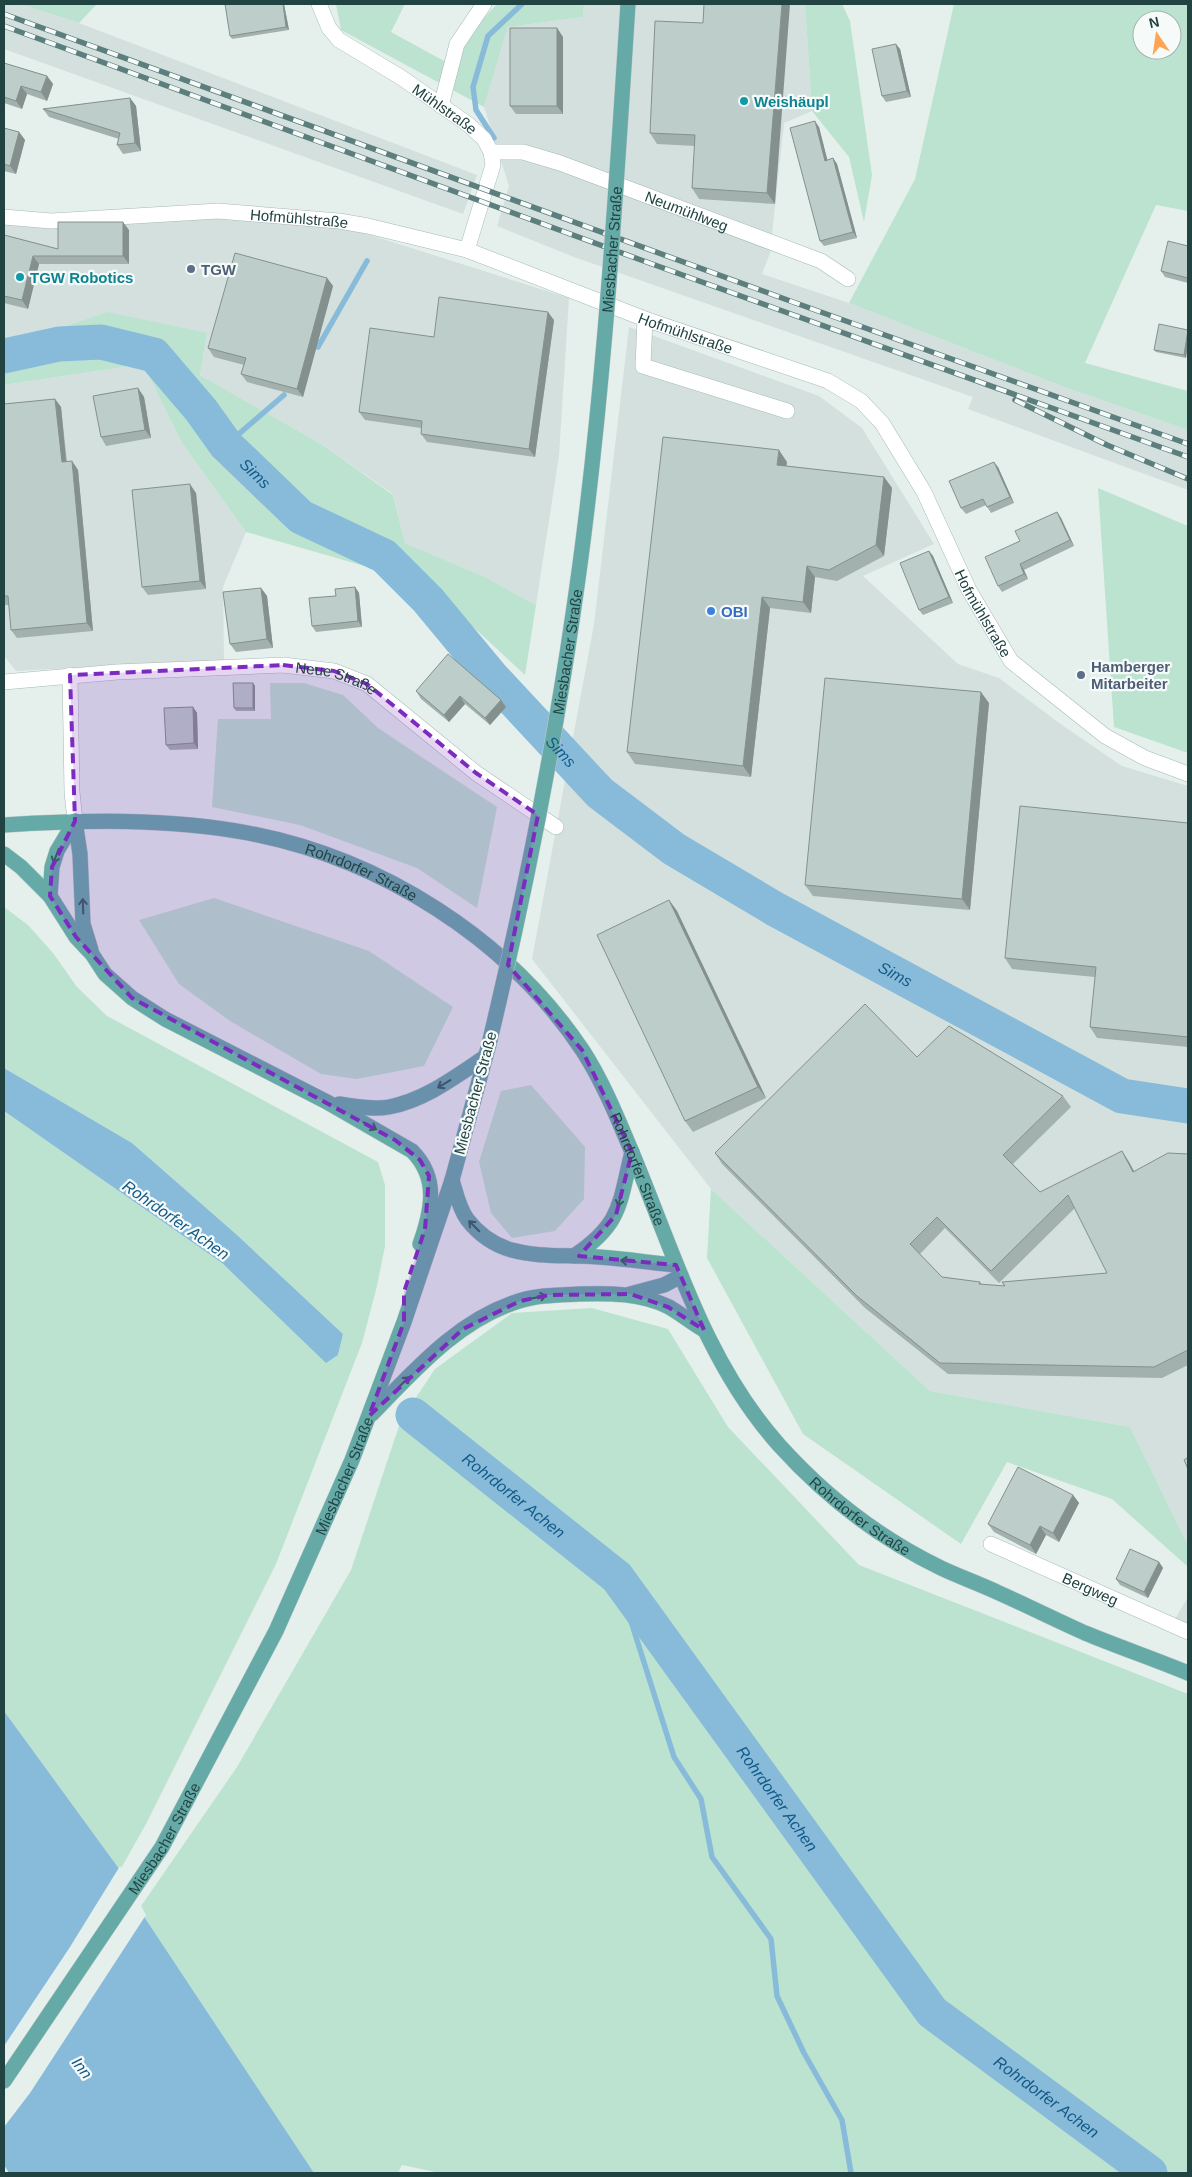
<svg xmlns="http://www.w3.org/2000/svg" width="1192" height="2177" font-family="Arial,sans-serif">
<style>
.built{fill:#d3e0de}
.green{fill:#bce3cf;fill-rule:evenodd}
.water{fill:#88bbda}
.pier{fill:#e5f0ed}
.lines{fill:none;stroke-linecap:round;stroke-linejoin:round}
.stream{stroke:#88bbda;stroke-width:5.5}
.river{stroke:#88bbda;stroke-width:35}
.minor-casing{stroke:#a6b9b7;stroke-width:16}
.major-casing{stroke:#c1cbca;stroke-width:16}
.minor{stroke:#fff;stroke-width:15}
.major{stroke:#65aaa7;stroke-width:15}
.rail-casing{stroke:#5c7f7e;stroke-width:5.5}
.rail{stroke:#f6fbfa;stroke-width:4;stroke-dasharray:11;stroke-linecap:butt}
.major-bridge-casing{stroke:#c1cbca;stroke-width:16;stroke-linecap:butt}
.major-bridge{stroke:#65aaa7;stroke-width:15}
.wall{fill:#a3b1ae;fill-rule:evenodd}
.shaded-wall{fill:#84908d}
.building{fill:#bdceca;stroke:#84908d;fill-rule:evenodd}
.oneway{stroke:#325e5c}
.marked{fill:#7b2cbf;fill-opacity:0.2;stroke:#7b2cbf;stroke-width:4;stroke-dasharray:10 6;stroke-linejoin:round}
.culture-dot{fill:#0f9aa8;stroke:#f6fbfa;stroke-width:2}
.service-dot{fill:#5c6f8a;stroke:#f6fbfa;stroke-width:2}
.shop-dot{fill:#3f7fe0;stroke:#f6fbfa;stroke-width:2}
.labels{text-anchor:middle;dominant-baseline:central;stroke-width:4.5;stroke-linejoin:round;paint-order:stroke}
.culture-label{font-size:15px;font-weight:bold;fill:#0d838f;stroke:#f6fbfa;text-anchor:start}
.street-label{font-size:15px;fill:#214443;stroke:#f6fbfa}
.service-label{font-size:15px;font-weight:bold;fill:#4e5e75;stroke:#f6fbfa;text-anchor:start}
.shop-label{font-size:15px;font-weight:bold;fill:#366cbe;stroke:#f6fbfa;text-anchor:start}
.water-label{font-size:16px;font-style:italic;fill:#135a88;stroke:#f6fbfa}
</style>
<rect width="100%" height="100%" fill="#e5f0ed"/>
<path class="built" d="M4 4H20L79 23 477 175 463 214 4 49Z
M584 4H805L812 111 784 123 770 253 762 274 849 303 1064 387 1188 430V490L968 409 973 397 574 257 497 226 509 186 484 107 508 27 583 17Z
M113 211 342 226 569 298 559 456 536 605 485 577 405 543 393 494 321 444 200 375 207 333H46L4 343V215L10 217Z
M629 327 819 396 862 428 934 544 863 576 958 664 999 678 1062 725 1122 766 1188 786V1545L1130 1427 930 1391 711 1189 532 959 594 624Z
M143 364 182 443 246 532 223 587 224 660 16 671 4 656V385Z
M1188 1597V1629L1173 1622Z"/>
<path class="green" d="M20 4H97L79 23Z
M336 4H405L391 32 444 61 497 4H584L583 17 508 27 484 107 341 30Z
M805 4H842L850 21 872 175 864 222 849 157 812 111Z
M954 4H1188V211L1156 205 1085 363 1188 391V430L1064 387 849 303 915 179ZM1142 20H1172V50H1142Z
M108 312 207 333 200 375 321 444 393 495 405 543 485 577 536 605 525 675 427 584 246 532 182 443 143 364 4 385V343L46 333Z
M1098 488 1188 526V753L1114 727Z
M270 683H304L343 695 378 728 497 807 477 908 417 868 300 825 212 807 218 719H271Z
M214 898 369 951 453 1007 424 1066 357 1079 321 1074 230 1021 179 984 139 920Z
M4 907 28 925 53 953 77 987 107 1016 378 1162 385 1185V1246L377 1286 362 1343 276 1564 146 1824 120 1870 4 1711V1111L222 1263 326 1362 338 1355 343 1334 237 1235 132 1143 4 1068Z
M531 1085 585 1147 584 1199 555 1231 512 1238 491 1213 479 1162 501 1091Z
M711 1189 930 1391 1130 1427 1188 1545V1567L1112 1499 1007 1462 961 1544 803 1434 707 1258Z
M592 1308 668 1329 728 1427 859 1565 1188 1694V2173H440L402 2165 398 2173H314L139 1909 237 1767 351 1570 401 1420 435 1369 512 1313Z"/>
<path class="water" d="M4 1068 132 1143 237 1235 343 1334 338 1355 326 1363 222 1263 4 1111Z
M4 1711 120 1870 139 1909 314 2173H9L4 2165Z"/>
<path class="pier" d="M120 1866 146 1915 30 2093 4 2127V2046L70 1947Z"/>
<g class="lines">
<path class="stream" d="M494 138 476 110 473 87 488 36 522 4
M318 347 367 261
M226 445 284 395
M617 1577 674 1757 701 1799 712 1857 771 1939 777 1996 804 2053 842 2120 851 2173"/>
<g class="river">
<path id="s1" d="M4 356 59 344 101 342 154 355 201 410 226 445 301 517 384 556 428 600 491 676 600 793 674 849 775 909 1122 1096 1188 1106"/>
<path id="s2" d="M413 1415 617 1577 932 2012 1150 2173"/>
</g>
<defs>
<g id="minor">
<path id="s3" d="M319 4 329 28 339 40 402 78 469 125 484 139 491 152 493 165 467 250"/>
<path d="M441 106 457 44 484 4"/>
<path id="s4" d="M491 152H523L560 163 821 261 848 279"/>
<path id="s5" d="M4 217 51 221 218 211 339 221 368 226 467 250 645 319 828 381 861 401 882 423 924 492 969 590 1011 661 1105 736 1145 758 1188 774"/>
<path d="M645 319 643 366 787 411"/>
<path d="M70 675 72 792 75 821"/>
<path id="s6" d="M4 682 117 672 283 665 334 671 367 684 476 773 556 827"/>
<path id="s7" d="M991 1544 1188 1632"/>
</g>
<g id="major">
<path d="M75 821 80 854 83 924 91 950"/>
<path id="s8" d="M4 825C84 820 168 818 248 833 380 858 508 938 583 1051 603 1082 617 1117 631 1150 674 1252 704 1361 779 1445 825 1496 879 1538 941 1568 960 1577 980 1584 999 1593 1028 1606 1056 1620 1085 1633 1119 1647 1154 1659 1188 1673"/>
<path d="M4 854 21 867 50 896 76 937 92 954 105 974 132 998 165 1019 327 1102 412 1151C439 1178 432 1210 420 1244"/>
<path d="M50 896 52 867 57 851 75 821"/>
<path d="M339 1104C354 1106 373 1110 389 1107 425 1100 455 1077 485 1057"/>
<path d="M452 1180C456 1193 459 1208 467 1219 495 1256 532 1255 574 1256 608 1256 642 1262 676 1265"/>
<path d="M574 1256C622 1224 619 1204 632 1152"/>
<path d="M630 1294 664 1285 681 1276"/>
<path d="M372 1414C415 1370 458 1320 519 1301 538 1295 559 1295 579 1294 609 1293 641 1293 669 1307 681 1314 692 1323 704 1330"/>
<path id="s9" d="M4 2081 162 1847 276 1631 352 1460 404 1322 452 1180 489 1044"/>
</g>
</defs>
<use href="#minor" class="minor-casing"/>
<use href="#major" class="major-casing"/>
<use href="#minor" class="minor"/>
<use href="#major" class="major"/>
<defs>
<path id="rail" d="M4 14 793 302 1188 444
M4 26 641 260 1188 457
M1015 400 1107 445 1188 479"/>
</defs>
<use href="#rail" class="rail-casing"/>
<use href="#rail" class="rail"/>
<defs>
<g id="major-bridge">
<path id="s10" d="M489 1044C523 902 552 759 573 614 603 412 615 207 628 4"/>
</g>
</defs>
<use href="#major-bridge" class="major-bridge-casing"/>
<use href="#major-bridge" class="major-bridge"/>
</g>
<path class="wall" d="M284 4 289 30 232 39 230 36Z
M703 23 775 204 699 199 692 188 695 146 657 144 650 133Z
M557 28 563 37V114H516L510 106Z
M900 49 911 97 886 102 882 96Z
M4 63 47 76 53 84 47 101 27 94 22 109 4 103Z
M130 98 136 106 141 151 123 154 117 145 119 139 49 117 43 109Z
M819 127 827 160 833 158 837 164 857 238 824 246 820 241Z
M4 128 19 132 25 140 16 174 4 171Z
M129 230V264H39L28 309 4 303V235L58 249Z
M1188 246V283L1165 277 1161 271Z
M327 278 333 286 303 397 247 382 241 374 244 365 214 357 208 348Z
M554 320 535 457 427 442 421 434V428L365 420 359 412 434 337Z
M1188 330 1186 358 1156 352 1154 350Z
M138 388 144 397 151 438 106 446 101 437Z
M55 399 61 407 67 462 72 461 78 470 93 631 17 638 11 630 9 605H4V404Z
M787 462 786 466 884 477 892 488 884 556 837 581 815 577 811 613 770 608 751 777 635 764 627 752Z
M998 467 1014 503 991 513 986 505 966 514 961 508Z
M196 493 206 589 148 595 142 587Z
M1057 512 1061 518 1074 546 1024 570 1028 579 1002 592 998 586 1020 541Z
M929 551 933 556 953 603 923 615 919 610Z
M355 587 359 593 362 627 316 632 312 626 336 596Z
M261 588 267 596 273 648 236 652 230 644Z
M253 683 255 686V711H236L234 708Z
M416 691 501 700 506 707 490 725 465 704 449 722 421 699Z
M989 703 970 910 813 896 805 885Z
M193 707 197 713 198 749 170 750 166 745Z
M1188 823V1047L1097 1038 1090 1027 1095 977 1012 969 1005 958Z
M669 900 677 911 766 1098 693 1132 685 1121Z
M917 1057 1063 1096 1071 1107 1013 1164 1040 1192 1122 1151 1129 1162 1134 1171 1188 1154V1365L1162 1378 948 1374 865 1308 722 1164 715 1153ZM1075 1208 1107 1273 1002 1282 1004 1286 982 1284 980 1282 942 1277 920 1254 945 1228 999 1283Z
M1073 1495 1079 1503 1059 1542 1046 1535 1036 1554 994 1532 988 1524Z
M1159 1562 1163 1568 1148 1598 1120 1585 1116 1579Z"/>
<path class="shaded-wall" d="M283 4H284L289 30 286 27Z
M782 4H790L775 204 767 193Z
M557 28 563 37V114L557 106Z
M896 44 900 49 911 97 907 91Z
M47 76 53 84 47 101 41 92Z
M21 86 27 94 22 109 16 101Z
M130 98 136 106 141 151 135 143Z
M815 121 819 127 829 166 825 161Z
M19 132 25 140 16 174 10 166Z
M833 158 837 164 857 238 853 232Z
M123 222 129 230V264L123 256Z
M33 256 39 264 28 309 22 300Z
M327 278 333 286 303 397 297 389Z
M548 312 554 320 535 457 529 449Z
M1188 332V345L1186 358 1184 355Z
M138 388 144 397 151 438 145 430Z
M55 399 61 407 67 471 62 462Z
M779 450 787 462 785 476 777 465Z
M72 461 78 470 93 631 87 623Z
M994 462 998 467 1014 503 1010 497Z
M884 477 892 488 884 556 876 545Z
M190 484 196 493 206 589 200 581Z
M1057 512 1061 518 1074 546 1070 540Z
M929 551 933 556 953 603 949 597Z
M1020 564 1024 570 1028 579 1024 574Z
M807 566 815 577 811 613 803 602Z
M355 587 359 593 362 627 358 621Z
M261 588 267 596 273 648 267 639Z
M762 597 770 608 751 777 743 766Z
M253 683 255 686V711L253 708Z
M981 692 989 703 970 910 962 899Z
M460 696 465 704 449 722 444 715Z
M501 700 506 707 490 725 485 718Z
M193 707 197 713 198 749 194 743Z
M669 900 677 911 766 1098 758 1087Z
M1122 1151 1129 1162 1140 1183 1133 1172Z
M1073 1495 1079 1503 1059 1542 1053 1533Z
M1040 1526 1046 1535 1036 1554 1030 1545Z
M1159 1562 1163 1568 1148 1598 1144 1592Z"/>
<path class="building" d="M225 4H283L286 27 230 36Z
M704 4H782L767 193 692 188 695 135 650 133 655 21 703 23Z
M510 28H557V106H510Z
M896 44 907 91 882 96 872 49Z
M4 63 47 76 41 92 21 86 16 101 4 97Z
M130 98 135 143 117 145 120 133 43 109Z
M815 121 825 161 833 158 853 232 820 241 790 128Z
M4 128 19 132 10 166 4 164Z
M58 222H123V256H33L22 300 4 296V235L58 249Z
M1168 241 1188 246V278L1161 271Z
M235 253 327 278 297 389 241 374 246 358 208 348Z
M439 297 548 312 529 449 421 434 422 421 359 412 370 328 434 337Z
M1159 324 1188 330 1184 355 1154 350Z
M138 388 145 430 101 437 93 396Z
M55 399 62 462 72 461 87 623 11 630 8 596H4V404Z
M663 437 779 450 777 465 884 477 876 545 829 570 807 566 803 602 762 597 743 766 627 752Z
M994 462 1010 497 987 507 983 499 961 508 949 481Z
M190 484 200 581 142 587 132 490Z
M1057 512 1070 540 1020 564 1024 574 998 586 985 557 1020 541 1015 531Z
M929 551 949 597 919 610 900 563Z
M355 587 358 621 312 626 309 598 336 596 335 589Z
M261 588 267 639 230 644 223 592Z
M448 654 501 700 485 718 460 696 444 715 416 691Z
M825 678 981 692 962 899 805 885Z
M233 683H253V708H234Z
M193 707 194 743 166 745 164 708Z
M1020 806 1188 823V1037L1090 1027 1096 967 1005 958Z
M669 900 758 1087 685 1121 597 935Z
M865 1004 917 1057 949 1026 1063 1096 1003 1155 1040 1192 1122 1151 1133 1172 1168 1153 1188 1154V1350L1154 1367 940 1363 857 1296 715 1153ZM1068 1195 1107 1273 1002 1282 1005 1286 979 1284 980 1282 942 1277 910 1244 937 1217 991 1271Z
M1188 1457V1469L1184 1460Z
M1018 1467 1073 1495 1053 1533 1040 1526 1030 1545 988 1524Z
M1130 1549 1159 1562 1144 1592 1116 1579Z"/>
<defs><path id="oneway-shaft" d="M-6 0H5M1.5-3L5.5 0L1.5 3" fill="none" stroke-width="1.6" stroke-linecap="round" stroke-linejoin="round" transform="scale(1.25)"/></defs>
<g class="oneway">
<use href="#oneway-shaft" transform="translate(56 856) rotate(111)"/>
<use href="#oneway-shaft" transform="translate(83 906) rotate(-92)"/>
<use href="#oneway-shaft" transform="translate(444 1084) rotate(149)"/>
<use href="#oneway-shaft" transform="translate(370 1126) rotate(29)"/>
<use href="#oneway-shaft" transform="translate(620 1199) rotate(104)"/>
<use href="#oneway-shaft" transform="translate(474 1226) rotate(-135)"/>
<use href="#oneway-shaft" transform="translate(628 1261) rotate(-175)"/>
<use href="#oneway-shaft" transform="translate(539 1297) rotate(-11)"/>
<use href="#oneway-shaft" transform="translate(404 1382) rotate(-45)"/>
</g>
<path class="marked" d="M283 665 334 671 367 684 476 773 538 815 508 965 582 1050 632 1152 616 1215 579 1256 676 1265 704 1330 668 1307 630 1294 549 1295 520 1301 463 1329 369 1416 404 1322V1292L425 1229 429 1176 420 1160 395 1140 132 998 76 937 50 896 52 867 75 821 70 675Z"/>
<g class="culture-dot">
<circle cx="744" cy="101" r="5"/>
<circle cx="20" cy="277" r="5"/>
</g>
<g class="service-dot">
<circle cx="191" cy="269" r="5"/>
<circle cx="1081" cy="675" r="5"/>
</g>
<circle class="shop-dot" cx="711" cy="611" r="5"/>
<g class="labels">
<g class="culture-label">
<text x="754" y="101">Weishäupl</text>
<text x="30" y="277">TGW Robotics</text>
</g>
<g class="street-label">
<text stroke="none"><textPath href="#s3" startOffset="168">Mühlstraße</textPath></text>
<text stroke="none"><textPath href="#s4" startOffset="206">Neumühlweg</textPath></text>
<text stroke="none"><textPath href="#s5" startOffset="296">Hofmühlstraße</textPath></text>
<text stroke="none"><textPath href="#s10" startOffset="805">Miesbacher Straße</textPath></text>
<text stroke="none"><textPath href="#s5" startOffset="701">Hofmühlstraße</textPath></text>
<text stroke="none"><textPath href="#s5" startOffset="1136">Hofmühlstraße</textPath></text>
<text stroke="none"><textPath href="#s10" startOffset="400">Miesbacher Straße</textPath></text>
<text stroke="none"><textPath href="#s6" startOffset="335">Neue Straße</textPath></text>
<text stroke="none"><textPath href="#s8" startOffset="365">Rohrdorfer Straße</textPath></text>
<text transform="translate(475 1093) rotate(-75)">Miesbacher Straße</text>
<text stroke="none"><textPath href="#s8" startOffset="785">Rohrdorfer Straße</textPath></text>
<text stroke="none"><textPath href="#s9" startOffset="696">Miesbacher Straße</textPath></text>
<text stroke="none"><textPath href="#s8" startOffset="1205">Rohrdorfer Straße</textPath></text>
<text stroke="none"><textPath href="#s7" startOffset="109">Bergweg</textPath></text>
<text stroke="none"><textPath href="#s9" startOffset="291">Miesbacher Straße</textPath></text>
</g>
<g class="service-label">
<text x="201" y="269">TGW</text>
<text x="1091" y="666">Hamberger<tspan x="1091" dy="17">Mitarbeiter</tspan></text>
</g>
<g class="shop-label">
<text x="721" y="611">OBI</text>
</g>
<g class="water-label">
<text stroke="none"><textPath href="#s1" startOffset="309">Sims</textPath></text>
<text stroke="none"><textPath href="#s1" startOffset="728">Sims</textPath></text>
<text stroke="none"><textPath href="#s1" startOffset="1132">Sims</textPath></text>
<text transform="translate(176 1220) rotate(35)">Rohrdorfer Achen</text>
<text stroke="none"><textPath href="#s2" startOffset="129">Rohrdorfer Achen</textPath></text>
<text stroke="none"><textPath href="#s2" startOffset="534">Rohrdorfer Achen</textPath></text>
<text transform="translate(82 2068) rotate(53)">Inn</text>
<text stroke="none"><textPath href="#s2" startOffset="940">Rohrdorfer Achen</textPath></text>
</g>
</g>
<rect width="1192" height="2177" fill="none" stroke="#214443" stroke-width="10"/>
<g transform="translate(1157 35) rotate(347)"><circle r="24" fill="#f6fbfa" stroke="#a1b2b1"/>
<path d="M0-4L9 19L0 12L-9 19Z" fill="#ffa453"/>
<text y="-8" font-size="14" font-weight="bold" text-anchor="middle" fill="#214443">N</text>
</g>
</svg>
